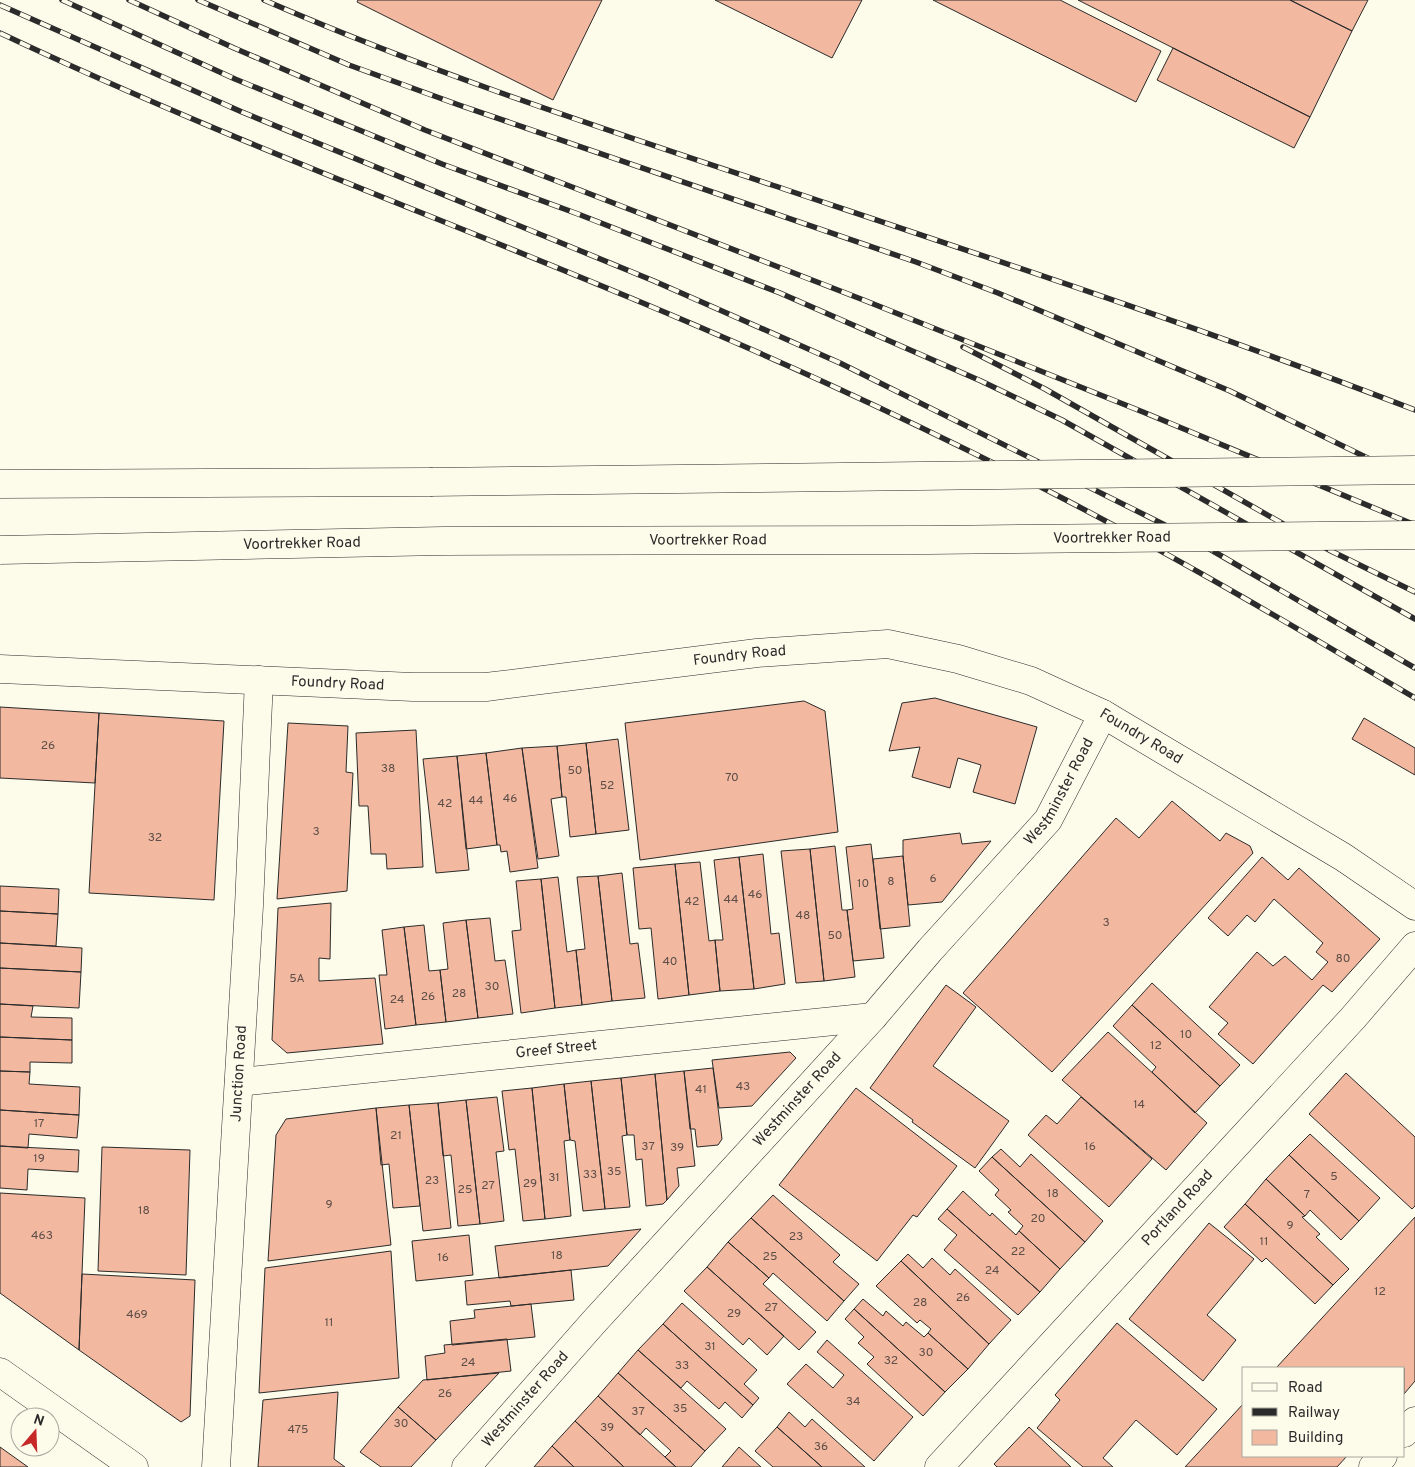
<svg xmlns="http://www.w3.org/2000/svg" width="1415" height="1467" font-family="Overpass,sans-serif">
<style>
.building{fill:#f2b8a0;stroke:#2b2b2b}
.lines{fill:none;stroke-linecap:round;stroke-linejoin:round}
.minor-casing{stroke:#2b2b2b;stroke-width:29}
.major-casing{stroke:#2b2b2b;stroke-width:29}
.minor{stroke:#fdfbea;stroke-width:28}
.major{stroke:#fdfbea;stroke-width:28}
.rail-casing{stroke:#2b2b2b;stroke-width:5.5}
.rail{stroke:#fdfbea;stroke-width:4;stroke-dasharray:11;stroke-linecap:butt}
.major-bridge-casing{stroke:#2b2b2b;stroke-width:29;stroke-linecap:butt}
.major-bridge{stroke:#fdfbea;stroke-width:28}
.labels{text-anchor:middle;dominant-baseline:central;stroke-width:4;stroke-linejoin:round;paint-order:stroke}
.number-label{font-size:12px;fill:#5d4e48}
.street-label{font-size:15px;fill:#2b2b2b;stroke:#fdfbea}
</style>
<rect width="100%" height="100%" fill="#fdfbea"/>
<path class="building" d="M358 0H602L553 100 357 2Z
M715 0H862L832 58Z
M933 0H1060L1161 51 1136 102Z
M1078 0H1290L1352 31 1310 117Z
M1290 0H1368L1352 31Z
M1173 48 1310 117 1294 148 1157 80Z
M935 698 1037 727 1015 804 973 792 981 765 958 758 950 788 912 777 920 747 889 751 902 703Z
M804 701 825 711 838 832 640 860 625 723Z
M0 707 99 713 95 783 0 778Z
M99 713 224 721 214 900 89 893Z
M1364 718 1415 748V775L1352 739Z
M288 723 348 726 346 772 353 773 347 891 277 899Z
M416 730 423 867 387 869 386 854H371L368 806H359L356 733Z
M618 739 629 830 596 834 586 743Z
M586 743 596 834 570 837 566 797H562L557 746Z
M557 746 562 797 551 799 559 856 538 859 522 748Z
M522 748 538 868 510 872 507 851 501 852 500 845H497L486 753Z
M486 753 497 845 466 849 457 756Z
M457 756 469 870 436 873 423 759Z
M1172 801 1220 841 1226 833 1250 846 1253 853 1052 1072 963 993 1116 818 1139 838Z
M960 833 962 844 991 841 942 902 908 905 903 856V840Z
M871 844 884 958 853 961 847 910 853 909 846 847Z
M835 846 842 910H847L855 977 824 981 810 849Z
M810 849 824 981 796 983 781 851Z
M763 854 771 934 779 933 785 984 754 989 739 857Z
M903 856 910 926 880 929 873 859Z
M739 857 754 989 720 991 715 940H723L714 860Z
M1262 857 1288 880 1299 868 1380 939 1332 992 1323 985 1253 1064 1218 1034 1228 1023 1209 1007 1257 952 1273 966 1285 956 1312 980 1328 962 1316 952 1323 943 1274 899 1255 922 1247 915 1228 936 1208 918Z
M700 862 709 941 715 940 720 991 689 995 675 864Z
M675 864 689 995 658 999 651 928 639 929 633 868Z
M622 873 630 944 638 943 645 998 612 1001 598 876Z
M598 876 612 1001 582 1005 576 950 585 949 577 877Z
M558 877 567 952 576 950 582 1005 555 1008 541 879Z
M541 879 555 1008 521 1013 512 931 521 930 516 881Z
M0 886 59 889 58 914 0 911Z
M331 903 330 959 319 958V981L375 978 383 1044 287 1053 272 1040 278 908Z
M0 911 58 914 56 946 0 943Z
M490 918 495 961 505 960 513 1014 478 1018 466 920Z
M466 920 478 1018 446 1022 440 970 448 969 443 923Z
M424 925 429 971 440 970 446 1022 416 1025 404 927Z
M404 927 416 1025 385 1029 379 975H387L382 930Z
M0 943 82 948 81 972 0 968Z
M0 968 81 972 79 1008 0 1004Z
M1152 983 1240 1065 1220 1086 1132 1005Z
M946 985 976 1007 933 1066 1009 1121 975 1168 912 1122 913 1120 870 1088Z
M0 1004 33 1006 31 1017 72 1018V1040L0 1037Z
M1132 1005 1220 1086 1195 1113 1152 1072 1156 1067 1113 1026Z
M1108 1032 1207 1123 1166 1170 1062 1080Z
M0 1037 72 1040V1063L30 1062V1072L0 1071Z
M790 1052 796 1058 752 1106 719 1108 712 1060Z
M713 1068 722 1139 718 1145 697 1147 695 1129H690L684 1071Z
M0 1071 30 1072 29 1084 80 1087 79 1115 0 1110Z
M684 1071 695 1166 677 1168 679 1186 667 1200 655 1074Z
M1346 1073 1415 1137V1206L1412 1209 1309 1114Z
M655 1074 667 1200 663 1204 646 1206 642 1159 636 1160 634 1135H627L621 1078Z
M621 1078 627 1135 622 1136 630 1207 605 1209 591 1081Z
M591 1081 605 1209 583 1211 575 1141 570 1140 564 1084Z
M564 1084 570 1140 564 1141 571 1216 545 1219 532 1088Z
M532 1088 545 1219 523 1221 515 1149 509 1150 502 1091Z
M856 1088 957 1166 917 1217 913 1215 877 1261 779 1185Z
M497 1097 504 1151 496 1152 504 1221 480 1224 466 1100Z
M1081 1097 1152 1159 1109 1207 1028 1135 1046 1115 1057 1124Z
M466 1100 480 1224 458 1226 451 1155 443 1156 438 1103Z
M438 1103 451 1228 423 1231 409 1105Z
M409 1105 420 1206 393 1208 389 1164 381 1165 376 1108Z
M376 1108 391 1245 268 1261 276 1135 286 1119Z
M0 1110 79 1115 77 1138 29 1134 28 1148 0 1146Z
M1310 1134 1380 1198 1359 1221 1289 1155Z
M0 1146 79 1150 78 1172 28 1169 27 1190 0 1188Z
M102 1147 190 1150 186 1275 98 1271Z
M1001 1149 1020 1167 1031 1154 1103 1221 1085 1242 992 1157Z
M1289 1155 1359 1221 1341 1240 1310 1210 1305 1216 1266 1179Z
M992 1157 1085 1242 1060 1269 1019 1231 1023 1226 1008 1212 1011 1210 995 1195 999 1190 979 1171Z
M1266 1179 1305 1216 1302 1217 1320 1234 1316 1237 1349 1269 1333 1285 1245 1204Z
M963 1191 990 1216 992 1213 1016 1235 1019 1231 1060 1269 1040 1292 947 1209Z
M0 1193 85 1198 79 1350 0 1293Z
M773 1195 840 1255 833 1262 859 1284 844 1301 751 1218Z
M1245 1204 1333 1285 1315 1304 1266 1258 1262 1262 1224 1227Z
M947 1209 1040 1292 1018 1315 944 1250 957 1235 938 1219Z
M1415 1217V1381L1404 1394V1368H1276Z
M751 1218 844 1301 827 1321 773 1273 769 1278 728 1242Z
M1209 1223 1254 1259 1207 1315 1236 1340 1203 1381 1129 1319Z
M641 1229 608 1266 499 1278 495 1246Z
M469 1235 473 1275 416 1281 412 1241Z
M728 1242 769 1278 763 1284 816 1332 799 1350 707 1267Z
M391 1251 399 1378 259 1393 265 1268Z
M908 1254 923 1268 932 1258 950 1275 955 1269 1011 1320 989 1344 901 1261Z
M901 1261 989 1344 968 1369 928 1333 931 1329 920 1320 917 1323 876 1286Z
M707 1267 784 1336 767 1355 749 1338 743 1345 684 1291Z
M571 1270 574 1300 511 1306 510 1301 467 1305 465 1281Z
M82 1274 195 1280 190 1416 181 1422 79 1350Z
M863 1299 883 1316 886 1311 903 1326 906 1322 924 1337 928 1333 968 1369 945 1392 854 1309Z
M682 1303 757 1370 744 1384 759 1398 753 1405 663 1324Z
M531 1304 535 1337 452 1345 450 1321 475 1318 474 1310Z
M854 1309 945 1392 923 1416 867 1364 874 1357 858 1343 864 1337 845 1319Z
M1117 1323 1217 1409 1177 1455 1136 1420 1103 1458 1113 1467H1083L1037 1428 1060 1400 1055 1395Z
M663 1324 753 1405 742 1418 725 1402 719 1409 687 1381 681 1388 638 1350Z
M507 1339 511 1371 427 1380 425 1356 445 1353 444 1345Z
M827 1340 913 1417 874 1461 787 1384 806 1364 833 1388 844 1375 817 1352Z
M638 1350 726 1429 705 1451 618 1373Z
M499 1373 436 1440 398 1407 423 1380Z
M618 1373 705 1451 691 1467H676L665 1457 671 1451 646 1428 640 1435 598 1396Z
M338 1392 334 1459 345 1467H258L263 1400Z
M598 1396 665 1457 676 1467H624L575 1421Z
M1244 1403V1456H1347L1337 1467H1185Z
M398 1407 436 1440 411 1467H381L360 1452Z
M789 1412 805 1427 812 1419 865 1467H822L777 1427Z
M575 1421 624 1467H574L552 1446Z
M777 1427 822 1467H773L755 1451Z
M1029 1427 1071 1467H997L994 1464Z
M552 1446 574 1467H534Z
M0 1447 28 1467H0Z
M739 1447 761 1467H722Z"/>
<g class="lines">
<defs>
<g id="minor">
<path id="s1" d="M0 669 413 687H486L757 653 888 644 958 659 1031 681 1103 714 1343 857 1415 906"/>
<path id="s2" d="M239 1082 873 1017"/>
<path d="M1404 1433 1415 1421"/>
<path id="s3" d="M216 1467 249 906 259 680"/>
<path id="s4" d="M466 1467 593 1323 873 1017 930 950 1048 820 1103 714"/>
<path id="s5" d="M939 1467 1353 1018 1415 946"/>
<path d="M1373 1467 1383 1456"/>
</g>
<path id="major" d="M0 484 430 482
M0 1372 134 1467"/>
</defs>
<use href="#minor" class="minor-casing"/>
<use href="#major" class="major-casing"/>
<use href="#minor" class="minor"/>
<use href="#major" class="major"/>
<defs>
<path id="rail" d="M62 0 235 79 442 164 578 214 780 293 981 381 1062 420 1415 619
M129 0 234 48 425 130 861 299 1143 412 1415 525
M198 0 349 65 459 105 916 262 998 293 1230 391 1415 481
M264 0C429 72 601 128 772 185 987 257 1203 328 1415 410
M0 5 242 112 654 281 840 363 1187 536 1415 668
M0 33C270 161 554 258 826 383 907 420 987 459 1066 500 1185 562 1300 630 1415 698
M963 347 1045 389 1331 551 1415 592"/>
</defs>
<use href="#rail" class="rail-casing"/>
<use href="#rail" class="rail"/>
<defs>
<g id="major-bridge">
<path d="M430 482 1415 470"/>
<path id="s6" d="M0 550 443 541 929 540 1415 535"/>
</g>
</defs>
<use href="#major-bridge" class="major-bridge-casing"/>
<use href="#major-bridge" class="major-bridge"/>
</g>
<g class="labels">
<g class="number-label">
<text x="48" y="746">26</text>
<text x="388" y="769">38</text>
<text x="575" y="771">50</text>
<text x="732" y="778">70</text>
<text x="607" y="786">52</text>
<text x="510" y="799">46</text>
<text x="476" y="801">44</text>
<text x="445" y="804">42</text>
<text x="316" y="832">3</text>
<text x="155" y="838">32</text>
<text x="933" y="879">6</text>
<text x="891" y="882">8</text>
<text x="863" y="884">10</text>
<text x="755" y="895">46</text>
<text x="731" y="900">44</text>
<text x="692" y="902">42</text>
<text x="803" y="916">48</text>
<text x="1106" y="923">3</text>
<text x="835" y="936">50</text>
<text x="1343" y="959">80</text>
<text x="670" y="962">40</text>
<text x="297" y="979">5A</text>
<text x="492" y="987">30</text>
<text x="459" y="994">28</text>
<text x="428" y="997">26</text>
<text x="397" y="1000">24</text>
<text x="1186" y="1035">10</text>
<text x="1156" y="1046">12</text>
<text x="743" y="1087">43</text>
<text x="701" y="1090">41</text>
<text x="1139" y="1105">14</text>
<text x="39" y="1124">17</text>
<text x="396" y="1136">21</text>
<text x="648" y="1147">37</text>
<text x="1090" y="1147">16</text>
<text x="677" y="1148">39</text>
<text x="39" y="1159">19</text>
<text x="614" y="1172">35</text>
<text x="590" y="1175">33</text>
<text x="1334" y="1177">5</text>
<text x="554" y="1178">31</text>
<text x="432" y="1181">23</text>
<text x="530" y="1184">29</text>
<text x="488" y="1186">27</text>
<text x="465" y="1190">25</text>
<text x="1053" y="1194">18</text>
<text x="1307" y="1195">7</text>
<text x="329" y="1205">9</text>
<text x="144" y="1211">18</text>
<text x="1038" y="1219">20</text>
<text x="1290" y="1226">9</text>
<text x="42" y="1236">463</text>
<text x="796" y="1237">23</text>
<text x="1264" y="1242">11</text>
<text x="1018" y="1252">22</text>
<text x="557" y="1256">18</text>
<text x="770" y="1257">25</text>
<text x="443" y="1258">16</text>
<text x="992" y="1271">24</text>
<text x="1380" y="1292">12</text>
<text x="963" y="1298">26</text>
<text x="920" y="1303">28</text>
<text x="771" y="1308">27</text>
<text x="734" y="1314">29</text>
<text x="137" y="1315">469</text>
<text x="329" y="1323">11</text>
<text x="710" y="1347">31</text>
<text x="926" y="1353">30</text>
<text x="891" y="1361">32</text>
<text x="468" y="1363">24</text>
<text x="682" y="1366">33</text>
<text x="445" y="1394">26</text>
<text x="853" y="1402">34</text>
<text x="680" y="1409">35</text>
<text x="638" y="1412">37</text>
<text x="401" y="1424">30</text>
<text x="607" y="1428">39</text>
<text x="298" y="1430">475</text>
<text x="821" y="1447">36</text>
</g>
<g class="street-label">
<text stroke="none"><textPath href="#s6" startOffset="1112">Voortrekker Road</textPath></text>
<text stroke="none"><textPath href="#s6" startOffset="708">Voortrekker Road</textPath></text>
<text stroke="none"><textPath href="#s6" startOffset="302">Voortrekker Road</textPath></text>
<text stroke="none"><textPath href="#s1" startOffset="742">Foundry Road</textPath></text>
<text stroke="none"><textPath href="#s1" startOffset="338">Foundry Road</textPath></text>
<text stroke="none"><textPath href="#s1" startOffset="1162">Foundry Road</textPath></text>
<text stroke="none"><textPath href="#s4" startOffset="900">Westminster Road</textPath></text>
<text stroke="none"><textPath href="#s2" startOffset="319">Greef Street</textPath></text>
<text stroke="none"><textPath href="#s3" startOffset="394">Junction Road</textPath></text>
<text stroke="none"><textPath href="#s4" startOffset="495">Westminster Road</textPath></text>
<text stroke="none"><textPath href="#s5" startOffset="352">Portland Road</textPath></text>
<text stroke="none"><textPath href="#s4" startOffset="90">Westminster Road</textPath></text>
</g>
</g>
<rect x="1242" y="1367" width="162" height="90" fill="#fdfbea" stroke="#a9a89e"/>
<rect x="1252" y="1383" width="25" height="8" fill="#fdfbea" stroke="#a9a89e"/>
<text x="1288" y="1392" font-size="15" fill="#2b2b2b">Road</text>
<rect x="1252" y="1408" width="25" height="8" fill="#2b2b2b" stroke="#a9a89e"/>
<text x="1288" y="1417" font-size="15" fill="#2b2b2b">Railway</text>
<rect x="1252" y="1430" width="25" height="15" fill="#f2b8a0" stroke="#a9a89e"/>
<text x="1288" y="1442" font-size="15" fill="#2b2b2b">Building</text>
<g transform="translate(35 1432) rotate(19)"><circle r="24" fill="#fdfbea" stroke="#a9a89e"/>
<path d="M0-4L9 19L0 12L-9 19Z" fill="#c62828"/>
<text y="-8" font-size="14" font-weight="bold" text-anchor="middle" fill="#2b2b2b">N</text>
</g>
</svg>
